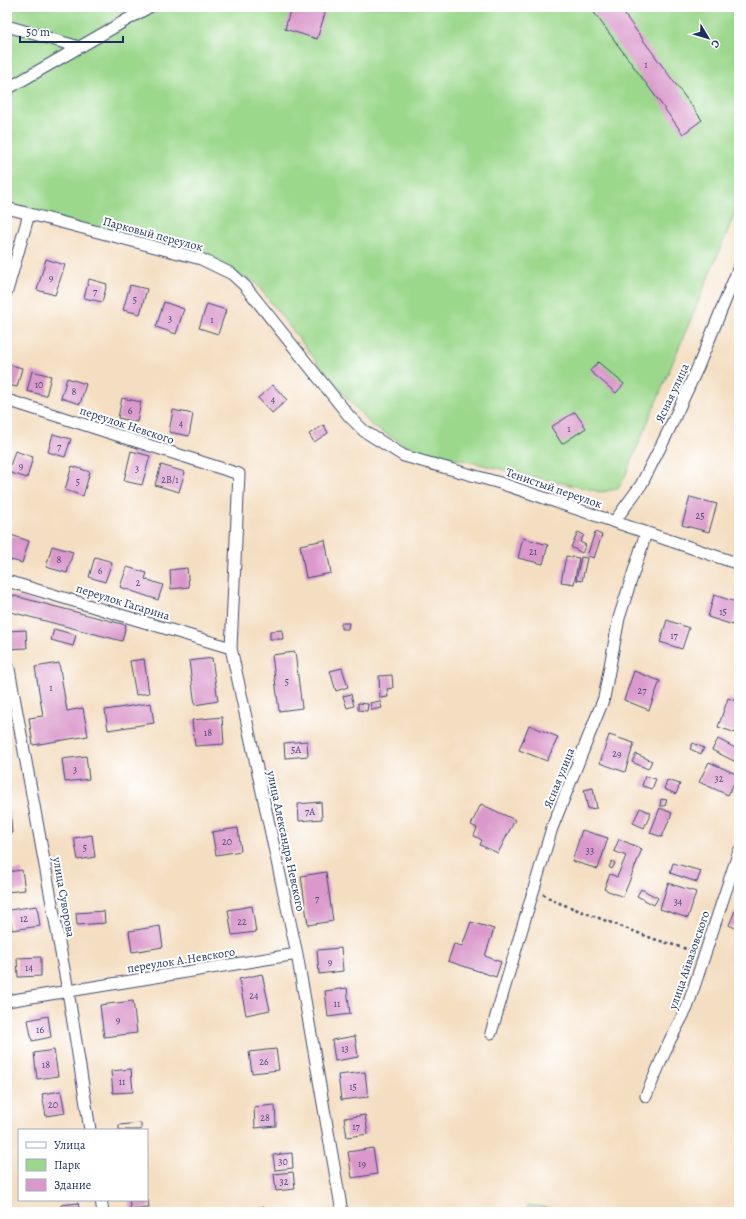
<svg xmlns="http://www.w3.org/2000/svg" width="746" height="1219" font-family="Alegreya,serif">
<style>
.green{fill:#9bd88c;stroke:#5b8475}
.building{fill:#da98cb}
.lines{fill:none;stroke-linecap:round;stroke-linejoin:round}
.minor-casing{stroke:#3c496d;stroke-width:13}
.path{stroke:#3c496d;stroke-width:2.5;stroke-dasharray:3 3;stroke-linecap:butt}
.minor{stroke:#fff;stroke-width:11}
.labels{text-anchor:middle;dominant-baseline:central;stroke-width:4;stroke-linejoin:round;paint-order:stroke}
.number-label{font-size:10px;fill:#4b4979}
.street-label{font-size:12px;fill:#1b2f5e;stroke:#fff}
</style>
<rect width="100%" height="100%" fill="#fff"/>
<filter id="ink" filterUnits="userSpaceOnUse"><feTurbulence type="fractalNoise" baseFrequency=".025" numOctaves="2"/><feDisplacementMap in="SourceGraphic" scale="8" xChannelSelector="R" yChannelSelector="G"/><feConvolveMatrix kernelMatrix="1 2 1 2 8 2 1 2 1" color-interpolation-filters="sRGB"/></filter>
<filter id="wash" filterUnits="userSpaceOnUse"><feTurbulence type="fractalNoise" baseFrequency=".012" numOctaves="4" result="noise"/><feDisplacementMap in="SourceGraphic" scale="16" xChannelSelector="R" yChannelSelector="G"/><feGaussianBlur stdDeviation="0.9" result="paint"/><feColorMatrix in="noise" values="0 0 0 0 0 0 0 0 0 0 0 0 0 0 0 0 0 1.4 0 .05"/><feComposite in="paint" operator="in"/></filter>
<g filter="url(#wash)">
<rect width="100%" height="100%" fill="#f4dec1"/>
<path class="green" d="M7 7H739V204L624 479 617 489 601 492 413 449 372 426 327 375 255 282 203 260 7 203Z
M528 1205 581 1212H527Z"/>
<g id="blocks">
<path class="building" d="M291 7H327L317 39 285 29Z
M590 7H619L702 120 683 134Z
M46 259 65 265 55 295 37 290Z
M89 279 107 284 102 302 84 298Z
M130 285 147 289 140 314 123 310Z
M164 302 184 309 176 334 156 327Z
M207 304 226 310 218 334 199 328Z
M598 362 624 384 616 393 590 371Z
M7 364 22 368 17 387 7 385Z
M32 371 51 376 46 396 27 391Z
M67 378 86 384 80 404 61 398Z
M273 385 287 400 272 413 258 398Z
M122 398 141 402 137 422 118 418Z
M173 410 193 414 189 436 169 432Z
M575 412 586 428 562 444 551 427Z
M324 425 328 433 314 442 309 434Z
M53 434 71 439 65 457 48 452Z
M15 451 33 457 27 478 8 472Z
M131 451 150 456 142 485 124 481Z
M161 465 185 472 179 492 155 485Z
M72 466 90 472 83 496 65 490Z
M690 497 717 504 709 532 682 525Z
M578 532 584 535 580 542 586 545 582 553 571 547Z
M595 532 602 535 594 558 587 556Z
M11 535 29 541 22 563 7 559V547Z
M523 538 548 545 543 564 518 558Z
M325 540 331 573 306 578 300 545Z
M52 546 73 552 67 573 46 567Z
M566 556 579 558 574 584 561 582Z
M95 557 112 562 105 582 89 577Z
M581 557 587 558 582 581 576 580Z
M127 567 147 573 145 579 163 585 158 600 120 587Z
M187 568 189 587 171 589 170 570Z
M7 594 126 625 122 641 7 611Z
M714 595 739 603 733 625 708 617Z
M667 620 689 628 682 649 660 642Z
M341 623H349L348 629H341Z
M54 629 76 635 73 646 51 640Z
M26 630 27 648 7 649V631Z
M282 630 283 639H270V631Z
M295 652 302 708 279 711 272 655Z
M212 658 218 701 195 705 189 661Z
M144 659 149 693 136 695 130 661Z
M59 663 67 711 83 708 88 736 33 745 29 718 43 716 35 667Z
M342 668 348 687 336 691 330 671Z
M634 671 660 681 649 710 624 700Z
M392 675 393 688 387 689 388 697 380 698 379 676Z
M351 694 354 706 347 708 343 696Z
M728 698 739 702V734L718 727Z
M380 701 382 708 372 710 370 703Z
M151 703 154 723 108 730 105 710Z
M358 703 368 704 367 711 358 710Z
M222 717 224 744 195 746 192 720Z
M529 725 558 737 547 761 519 750Z
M609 735 634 743 625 772 600 763Z
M718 739 739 750 734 761 712 750Z
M307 741 308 756 285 758 284 743Z
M693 743 704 748 701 754 690 749Z
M636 754 652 761 648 769 632 762Z
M86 756 89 779 65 782 62 759Z
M709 762 738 775 728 795 699 782Z
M645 776 656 779 652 789 642 786Z
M667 780 680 784 676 794 664 789Z
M593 788 597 808 588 809 584 790Z
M661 799 667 800 665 806H660Z
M321 802 322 819 299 821 298 804Z
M481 804 515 820 498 853 480 845 482 840 474 836 477 828 471 825Z
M640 808 651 813 644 828 633 823Z
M660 808 672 813 662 837 650 833Z
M7 811H10L12 833H7Z
M238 828 241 851 216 855 212 832Z
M582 830 608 838 598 869 572 861Z
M92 835 95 857 78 860 74 838Z
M619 839 642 849 623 897 604 889 610 874 617 877 626 856 614 851Z
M612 861 615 863 612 869 609 867Z
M673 863 701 871 697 882 670 873Z
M22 870 25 890 7 892V872Z
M326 872 333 921 308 925 301 876Z
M668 883 696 892 688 918 660 909Z
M641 889 658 898 654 905 637 896Z
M37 906 40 926 12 930 9 910Z
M252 906 256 932 232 935 228 910Z
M104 911 105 923 77 925 76 913Z
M735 911 739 912V930L729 925Z
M471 922 494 929 485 956 501 962 496 977 448 961 454 944 462 946Z
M160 926 163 947 132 952 129 931Z
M341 948 343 971 319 974 317 950Z
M41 957V976L18 977 17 958Z
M262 974 270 1010 246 1015 239 979Z
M347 988 350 1014 328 1017 325 991Z
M133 1001 137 1033 104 1037 100 1005Z
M48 1016 51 1037 32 1041 28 1020Z
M355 1036 358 1057 335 1061 332 1040Z
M276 1049 279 1070 252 1073 249 1052Z
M54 1050 58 1076 37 1079 34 1053Z
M131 1069 133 1092 113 1093 111 1071Z
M365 1072 368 1097 341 1100 338 1075Z
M61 1091 65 1113 46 1116 42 1094Z
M275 1105 276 1126 255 1128 254 1107Z
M365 1115 368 1134 347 1137 344 1118Z
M141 1123V1130H119V1125Z
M373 1148 377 1174 352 1178 348 1152Z
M292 1153 293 1168 275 1170 273 1155Z
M293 1172 295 1189 276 1191 274 1174Z
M129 1200H148L149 1208 131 1210Z
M78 1203 80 1212H62L61 1205Z
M264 1207 265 1212H246V1209Z"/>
</g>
</g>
<g filter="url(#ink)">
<use href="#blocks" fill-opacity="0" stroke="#3c496d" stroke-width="1"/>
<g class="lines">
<defs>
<path id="minor" d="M7 26 79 47
M7 89 149 7
M7 208 201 259 232 274 245 286 349 416 364 431 404 456 500 483 739 564
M7 291 29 214
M7 400 239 474 231 648 297 954 342 1212
M614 522 641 485 666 436 698 367 739 267
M7 581 231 648
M7 669H9L68 991 90 1130
M7 1001 297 954
M491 1033 552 828 604 698 619 618 646 533
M646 1096 670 1040 687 1008 739 851
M101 1200 103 1212"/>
</defs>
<use href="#minor" class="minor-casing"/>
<path class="path" d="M543 894 554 901 654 939 693 951"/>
<use href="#minor" class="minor"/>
</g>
</g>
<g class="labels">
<g class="number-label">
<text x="646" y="64">1</text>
<text x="51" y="277">9</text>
<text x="95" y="291">7</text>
<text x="135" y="299">5</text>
<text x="170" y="318">3</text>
<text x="212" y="319">1</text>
<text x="39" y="384">10</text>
<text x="74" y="391">8</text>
<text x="273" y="399">4</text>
<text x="130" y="410">6</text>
<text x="181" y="423">4</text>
<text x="569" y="428">1</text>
<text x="59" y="446">7</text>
<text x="21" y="465">9</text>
<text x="137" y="468">3</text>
<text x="170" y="479">2В/1</text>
<text x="78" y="481">5</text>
<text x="700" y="515">25</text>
<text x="533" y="551">21</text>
<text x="59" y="559">8</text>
<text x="100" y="570">6</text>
<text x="138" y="582">2</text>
<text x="723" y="611">15</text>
<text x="674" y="635">17</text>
<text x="287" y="681">5</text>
<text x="51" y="687">1</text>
<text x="642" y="690">27</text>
<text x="208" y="732">18</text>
<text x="296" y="749">5А</text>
<text x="617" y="753">29</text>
<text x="75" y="769">3</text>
<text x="719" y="778">32</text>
<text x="310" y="811">7А</text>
<text x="227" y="841">20</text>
<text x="85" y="847">5</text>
<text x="590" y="850">33</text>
<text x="317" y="898">7</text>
<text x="678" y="901">34</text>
<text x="24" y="918">12</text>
<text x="242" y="921">22</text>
<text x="330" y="961">9</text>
<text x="29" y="967">14</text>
<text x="254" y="995">24</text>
<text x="337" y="1003">11</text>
<text x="118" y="1019">9</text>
<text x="40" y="1029">16</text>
<text x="345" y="1048">13</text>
<text x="264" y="1061">26</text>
<text x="46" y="1064">18</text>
<text x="122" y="1081">11</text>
<text x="353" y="1086">15</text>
<text x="53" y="1104">20</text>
<text x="265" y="1117">28</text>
<text x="356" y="1126">17</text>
<text x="283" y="1161">30</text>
<text x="362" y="1163">19</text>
<text x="284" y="1181">32</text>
</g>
<g class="street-label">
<text transform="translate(153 234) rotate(15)">Парковый переулок</text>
<text transform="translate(672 393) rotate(-65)">Ясная улица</text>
<text transform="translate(127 425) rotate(18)">переулок Невского</text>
<text transform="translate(554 488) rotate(19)">Тенистый переулок</text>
<text transform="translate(123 602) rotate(17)">переулок Гагарина</text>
<text transform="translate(559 778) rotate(-68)">Ясная улица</text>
<text transform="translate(286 841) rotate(78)">улица Александра Невского</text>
<text transform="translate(64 897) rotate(80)">улица Суворова</text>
<text transform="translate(181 960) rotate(-9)">переулок А.Невского</text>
<text transform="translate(689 960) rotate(-71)">улица Айвазовского</text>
</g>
</g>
<rect width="746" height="1219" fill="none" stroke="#fff" stroke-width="24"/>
<rect x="18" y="1129" width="130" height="72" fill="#ffffff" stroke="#a4acbf"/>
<rect x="26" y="1142" width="20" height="6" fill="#ffffff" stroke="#a4acbf"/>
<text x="54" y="1149" font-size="12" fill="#1b2f5e">Улица</text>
<rect x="26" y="1159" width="20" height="12" fill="#9bd88c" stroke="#a4acbf"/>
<text x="54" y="1169" font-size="12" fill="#1b2f5e">Парк</text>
<rect x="26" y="1179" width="20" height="12" fill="#da98cb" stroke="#a4acbf"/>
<text x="54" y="1189" font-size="12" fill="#1b2f5e">Здание</text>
<g transform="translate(708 38) rotate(128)" stroke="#ffffff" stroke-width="3" paint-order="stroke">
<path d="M0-3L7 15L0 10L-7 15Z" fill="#1b2f5e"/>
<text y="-6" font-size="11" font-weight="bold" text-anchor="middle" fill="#1b2f5e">С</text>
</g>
<path d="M20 36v6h103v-6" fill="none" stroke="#1b2f5e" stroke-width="2"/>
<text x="26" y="36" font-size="12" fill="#1b2f5e" stroke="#ffffff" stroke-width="3" paint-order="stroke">50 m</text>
</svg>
